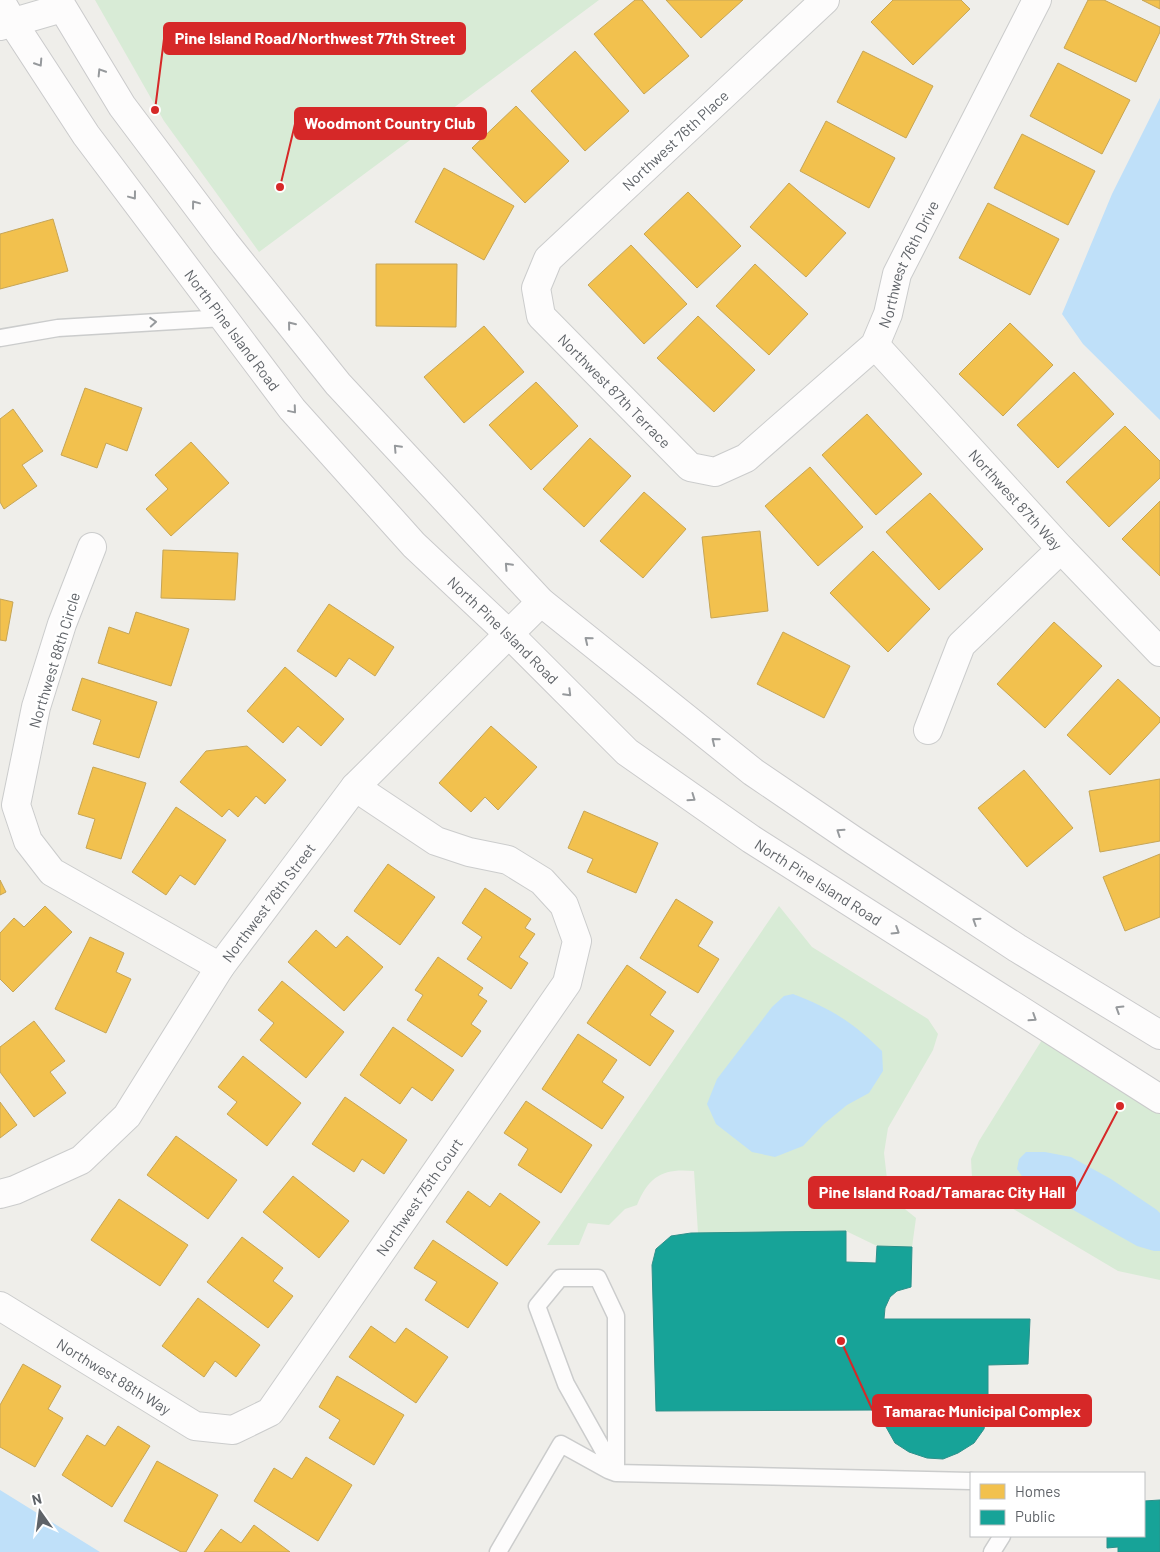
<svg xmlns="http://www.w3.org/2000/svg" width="1160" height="1552" font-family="Barlow,sans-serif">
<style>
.green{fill:#d8ebd6}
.water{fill:#bfe0f9}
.homes{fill:#f2c14e;stroke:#c6a556}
.public{fill:#17a398;stroke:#2d908a}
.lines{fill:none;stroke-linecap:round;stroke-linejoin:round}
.service-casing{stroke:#cbcccc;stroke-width:19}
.minor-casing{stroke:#cbcccc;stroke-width:30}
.tertiary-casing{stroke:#cbcccc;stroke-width:30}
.secondary-casing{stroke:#cacacb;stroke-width:30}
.service{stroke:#fdfcfc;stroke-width:16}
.minor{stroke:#fdfcfc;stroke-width:28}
.tertiary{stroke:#fdfcfc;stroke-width:28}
.secondary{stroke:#fdfcfc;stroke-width:28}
.oneway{stroke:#96999c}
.labels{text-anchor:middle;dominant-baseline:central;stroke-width:5;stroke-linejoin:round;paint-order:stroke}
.street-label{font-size:15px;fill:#5f6368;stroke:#fff}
.leader{fill:none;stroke:#d62828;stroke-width:2}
.callout-dot{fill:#d62828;stroke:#fff;stroke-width:2}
.callout{fill:#d62828;stroke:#d62828;stroke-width:2}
.callout-label{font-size:16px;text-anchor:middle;font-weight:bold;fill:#fff}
</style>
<rect width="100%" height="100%" fill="#efeeea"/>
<path class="green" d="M95 0H599L259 252 164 121Z
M779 906 812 947 928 1019 938 1034 933 1050 888 1128 884 1153 887 1179 900 1205 916 1218 912 1247 877 1246 846 1231 698 1233 694 1171C663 1168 649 1176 637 1205L625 1209 609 1225 588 1223 579 1245H547Z
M1045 1035 1160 1109V1280L1118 1271 1010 1207 972 1178 971 1159 979 1141Z"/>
<path class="water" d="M1160 98V420L1083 344 1062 314 1112 194Z
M793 994C830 1008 854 1023 882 1051L883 1071 869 1093 847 1105 824 1124 803 1146 775 1157 752 1152 716 1124 707 1104 717 1079 772 1007 784 996Z
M1026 1152H1045L1071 1157 1111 1179 1157 1210 1160 1213V1251H1154L1137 1246 1061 1203 1024 1179 1017 1169 1019 1159Z
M0 1490 100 1552H0Z"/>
<path class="homes" d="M635 0H642L689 56 644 94 594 34Z
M666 0H743L701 38Z
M893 0H961L970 9 913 65 871 22Z
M1088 0H1104L1160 27V32L1136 82 1064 48Z
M1142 0H1160V9Z
M575 51 629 111 585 151 531 91Z
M863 51 933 86 906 138 837 102Z
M1058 63 1130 100 1102 154 1030 116Z
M516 106 569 161 525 203 472 148Z
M826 121 895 158 869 208 800 171Z
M1022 134 1095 171 1068 225 994 188Z
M444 168 514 206 484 260 415 222Z
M789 183 846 233 806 277 750 227Z
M688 192 741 246 697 288 644 234Z
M988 203 1059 239 1030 295 959 258Z
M53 219 68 271 0 289V234Z
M631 245 687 304 644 344 588 285Z
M376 264H457L456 327 376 326Z
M755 264 808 314 769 355 716 306Z
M698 316 755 370 714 412 657 358Z
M1010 323 1053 365 1003 416 959 374Z
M484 326 524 372 464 423 424 377Z
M1074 372 1114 414 1058 468 1017 425Z
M536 382 578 426 531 470 489 425Z
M85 388 142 408 127 451 106 443 97 468 61 455Z
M13 409 43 451 22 465 37 486 4 509 0 502V419Z
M867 414 922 474 876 515 822 455Z
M1125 426 1160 461V478L1109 527 1066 482Z
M590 438 631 476 584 527 543 489Z
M191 442 229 483 171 536 146 509 168 489 155 475Z
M810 467 863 527 818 566 765 506Z
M644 492 686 529 643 578 600 541Z
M930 493 983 549 939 590 886 532Z
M1160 501V576L1122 539Z
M760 531 768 611 711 618 702 537Z
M163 550 238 553 235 600 161 598Z
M873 551 930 609 888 652 830 593Z
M0 599 13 602 6 641 0 640Z
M329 604 394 647 375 676 349 658 336 677 297 651Z
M136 612 189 629 171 686 98 663 109 627 129 634Z
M1054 622 1102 666 1045 728 997 684Z
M783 632 850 666 824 718 757 684Z
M285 667 344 719 321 746 298 726 283 743 247 711Z
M82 678 157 702 139 758 93 744 101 720 72 710Z
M1118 679 1160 718V722L1110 775 1067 735Z
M491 726 537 767 498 810 485 797 471 812 439 783Z
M247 746 286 780 265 804 256 796 238 817 229 809 222 817 180 782 206 751Z
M93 767 146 783 121 859 86 848 95 819 78 814Z
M1024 770 1073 828 1027 867 978 808Z
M1160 779V841L1100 852 1089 791Z
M176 807 226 840 195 885 180 875 166 895 132 872Z
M584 811 658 843 636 893 587 872 593 859 568 848Z
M1160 854V917L1125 931 1103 877Z
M388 864 435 897 400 945 354 911Z
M0 880 6 892 0 895Z
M485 888 531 919 525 928 535 934 519 957 528 963 511 989 467 959 482 937 462 923Z
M676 899 713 922 698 946 719 959 698 993 640 958Z
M45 906 72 932 13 992 0 979V933L14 918 24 927Z
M316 930 336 948 347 936 383 967 344 1011 288 962Z
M90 937 124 953 116 972 131 979 106 1033 55 1009Z
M438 957 483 988 478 995 487 1001 471 1024 481 1031 462 1057 407 1020 423 995 415 990Z
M627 965 666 992 650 1015 674 1031 650 1066 587 1023Z
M282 981 344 1032 306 1078 260 1040 274 1023 258 1010Z
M34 1021 65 1061 50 1072 66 1093 34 1117 0 1072V1047Z
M393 1027 454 1070 432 1101 412 1087 400 1104 360 1075Z
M578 1034 617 1060 602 1082 624 1097 602 1129 542 1089Z
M243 1056 301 1103 267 1146 227 1114 237 1102 218 1087Z
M345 1097 407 1140 384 1174 362 1159 354 1172 312 1144Z
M526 1101 592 1145 561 1193 518 1165 528 1149 504 1133Z
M0 1102 17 1125 0 1138Z
M176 1136 237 1180 208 1219 147 1175Z
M293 1176 349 1221 319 1258 263 1212Z
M468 1191 490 1207 500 1193 540 1222 507 1266 446 1222Z
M119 1199 188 1245 160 1286 91 1240Z
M242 1237 283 1268 273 1281 293 1296 268 1328 207 1282Z
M433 1240 498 1283 468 1328 425 1300 437 1282 414 1268Z
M198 1298 260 1345 236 1377 215 1361 204 1377 162 1346Z
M371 1326 395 1343 406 1328 448 1357 416 1403 349 1357Z
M23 1364 61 1386 48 1409 63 1418 35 1467 0 1447V1405Z
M337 1376 404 1415 374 1465 329 1438 340 1420 319 1407Z
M118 1426 150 1446 112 1507 62 1475 87 1435 105 1446Z
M306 1457 352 1485 318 1541 254 1501 274 1468 292 1479Z
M157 1461 218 1495 186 1552H181L124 1521Z
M254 1525 290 1552H204L221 1529 241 1543Z"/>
<path class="public" d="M846 1231V1262L876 1263 877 1246 912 1247 911 1287 897 1291 890 1297 885 1308 884 1319H1030L1028 1364 988 1365V1406L984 1429 974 1443 958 1453 943 1459 927 1458 909 1452 895 1443 886 1427 879 1410 656 1411 652 1265 656 1249 671 1236 691 1233Z
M1160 1500V1552H1118V1547L1107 1548V1536H1144V1501Z"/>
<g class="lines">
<defs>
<path id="service" d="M0 338 58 328 224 318
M560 1278H598L616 1316V1473L566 1384 537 1306Z
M498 1552 561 1444 608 1470 616 1473 971 1481
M992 1552 1002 1536"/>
<g id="minor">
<path id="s1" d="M825 0 548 259 536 288 541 316 690 467 715 472 746 458 875 345 888 314 897 274 1037 0"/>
<path id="s2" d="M875 345 1061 549 1160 652"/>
<path d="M92 547 62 624 36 707 16 805 28 841 52 872 220 967"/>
<path d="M928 730 961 645 1061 549"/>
<path id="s3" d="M0 1194 15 1190 81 1160 127 1116 220 967 355 787 541 602"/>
<path id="s4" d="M0 1306 195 1426 233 1430 270 1412 567 983 577 941 564 905 542 881 508 860 469 852 436 841 355 787"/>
</g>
<path id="tertiary" d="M0 26 62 8"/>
<g id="secondary">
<path id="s5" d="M0 0 13 23 86 135 292 409 414 545 509 634 627 752 751 839 1160 1099"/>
<path d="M58 0 122 106 225 243 338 384 541 602 753 772 853 840 1017 948 1160 1035"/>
</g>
</defs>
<use href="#service" class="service-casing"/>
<use href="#minor" class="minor-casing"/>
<use href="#tertiary" class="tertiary-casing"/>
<use href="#secondary" class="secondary-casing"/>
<use href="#service" class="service"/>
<use href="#minor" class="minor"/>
<use href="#tertiary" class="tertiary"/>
<use href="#secondary" class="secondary"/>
</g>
<defs><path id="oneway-chevron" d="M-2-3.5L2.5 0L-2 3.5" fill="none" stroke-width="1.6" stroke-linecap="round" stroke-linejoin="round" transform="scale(1.25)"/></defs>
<g class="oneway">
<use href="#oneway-chevron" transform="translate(39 63) rotate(57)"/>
<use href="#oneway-chevron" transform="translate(101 72) rotate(-122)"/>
<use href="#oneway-chevron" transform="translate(133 196) rotate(53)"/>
<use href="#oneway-chevron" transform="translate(195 204) rotate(-127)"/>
<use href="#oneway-chevron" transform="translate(153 322) rotate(-4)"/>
<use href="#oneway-chevron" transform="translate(291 325) rotate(-129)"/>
<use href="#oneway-chevron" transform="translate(293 410) rotate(50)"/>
<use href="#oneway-chevron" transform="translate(397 448) rotate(-133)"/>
<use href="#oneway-chevron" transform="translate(508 566) rotate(-133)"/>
<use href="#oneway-chevron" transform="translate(588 640) rotate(-141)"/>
<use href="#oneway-chevron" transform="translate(568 693) rotate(45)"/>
<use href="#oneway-chevron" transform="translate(715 741) rotate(-141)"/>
<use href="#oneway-chevron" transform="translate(692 798) rotate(35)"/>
<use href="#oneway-chevron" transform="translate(840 832) rotate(-146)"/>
<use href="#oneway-chevron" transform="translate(976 921) rotate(-147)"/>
<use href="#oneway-chevron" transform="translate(896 931) rotate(32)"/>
<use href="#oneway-chevron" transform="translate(1119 1009) rotate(-148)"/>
<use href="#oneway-chevron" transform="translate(1033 1018) rotate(33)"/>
</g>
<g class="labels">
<g class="street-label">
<text transform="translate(675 140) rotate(-43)">Northwest 76th Place</text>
<text stroke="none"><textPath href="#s1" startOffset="970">Northwest 76th Drive</textPath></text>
<text stroke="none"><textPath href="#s5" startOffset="404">North Pine Island Road</textPath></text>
<text stroke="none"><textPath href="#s1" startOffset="544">Northwest 87th Terrace</textPath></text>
<text stroke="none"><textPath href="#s2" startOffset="209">Northwest 87th Way</textPath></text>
<text stroke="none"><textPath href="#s5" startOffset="809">North Pine Island Road</textPath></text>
<text transform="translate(54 660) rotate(-73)">Northwest 88th Circle</text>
<text stroke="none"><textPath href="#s5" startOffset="1214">North Pine Island Road</textPath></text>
<text stroke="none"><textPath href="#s3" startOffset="408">Northwest 76th Street</textPath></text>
<text stroke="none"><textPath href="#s4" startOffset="570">Northwest 75th Court</textPath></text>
<text stroke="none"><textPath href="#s4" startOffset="134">Northwest 88th Way</textPath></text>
</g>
</g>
<path class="leader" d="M155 110L164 39M280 187L295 124M1120 1106L1075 1192M841 1341L873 1411"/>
<g class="callout-dot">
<circle cx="155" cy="110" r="5"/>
<circle cx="280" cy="187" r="5"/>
<circle cx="1120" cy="1106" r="5"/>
<circle cx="841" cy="1341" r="5"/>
</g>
<g class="callout">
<rect x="164" y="23" width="301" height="31" rx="5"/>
<rect x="295" y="108" width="191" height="31" rx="5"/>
<rect x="809" y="1177" width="266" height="31" rx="5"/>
<rect x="873" y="1395" width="218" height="31" rx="5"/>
</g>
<g class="callout-label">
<text x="315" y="44">Pine Island Road/Northwest 77th Street</text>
<text x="390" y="129">Woodmont Country Club</text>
<text x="942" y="1198">Pine Island Road/Tamarac City Hall</text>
<text x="982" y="1417">Tamarac Municipal Complex</text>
</g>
<rect x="970" y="1472" width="175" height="65" fill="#ffffff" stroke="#bfc1c3"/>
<rect x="980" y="1484" width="25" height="15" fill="#f2c14e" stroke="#bfc1c3"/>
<text x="1015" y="1497" font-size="15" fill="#5f6368">Homes</text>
<rect x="980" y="1510" width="25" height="15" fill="#17a398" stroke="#bfc1c3"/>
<text x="1015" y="1522" font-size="15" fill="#5f6368">Public</text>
<g transform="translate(40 1512) rotate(346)" stroke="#ffffff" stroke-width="4" paint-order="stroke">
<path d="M0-4L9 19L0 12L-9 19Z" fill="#5f6368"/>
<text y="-8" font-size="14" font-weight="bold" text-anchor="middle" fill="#5f6368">N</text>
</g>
</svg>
